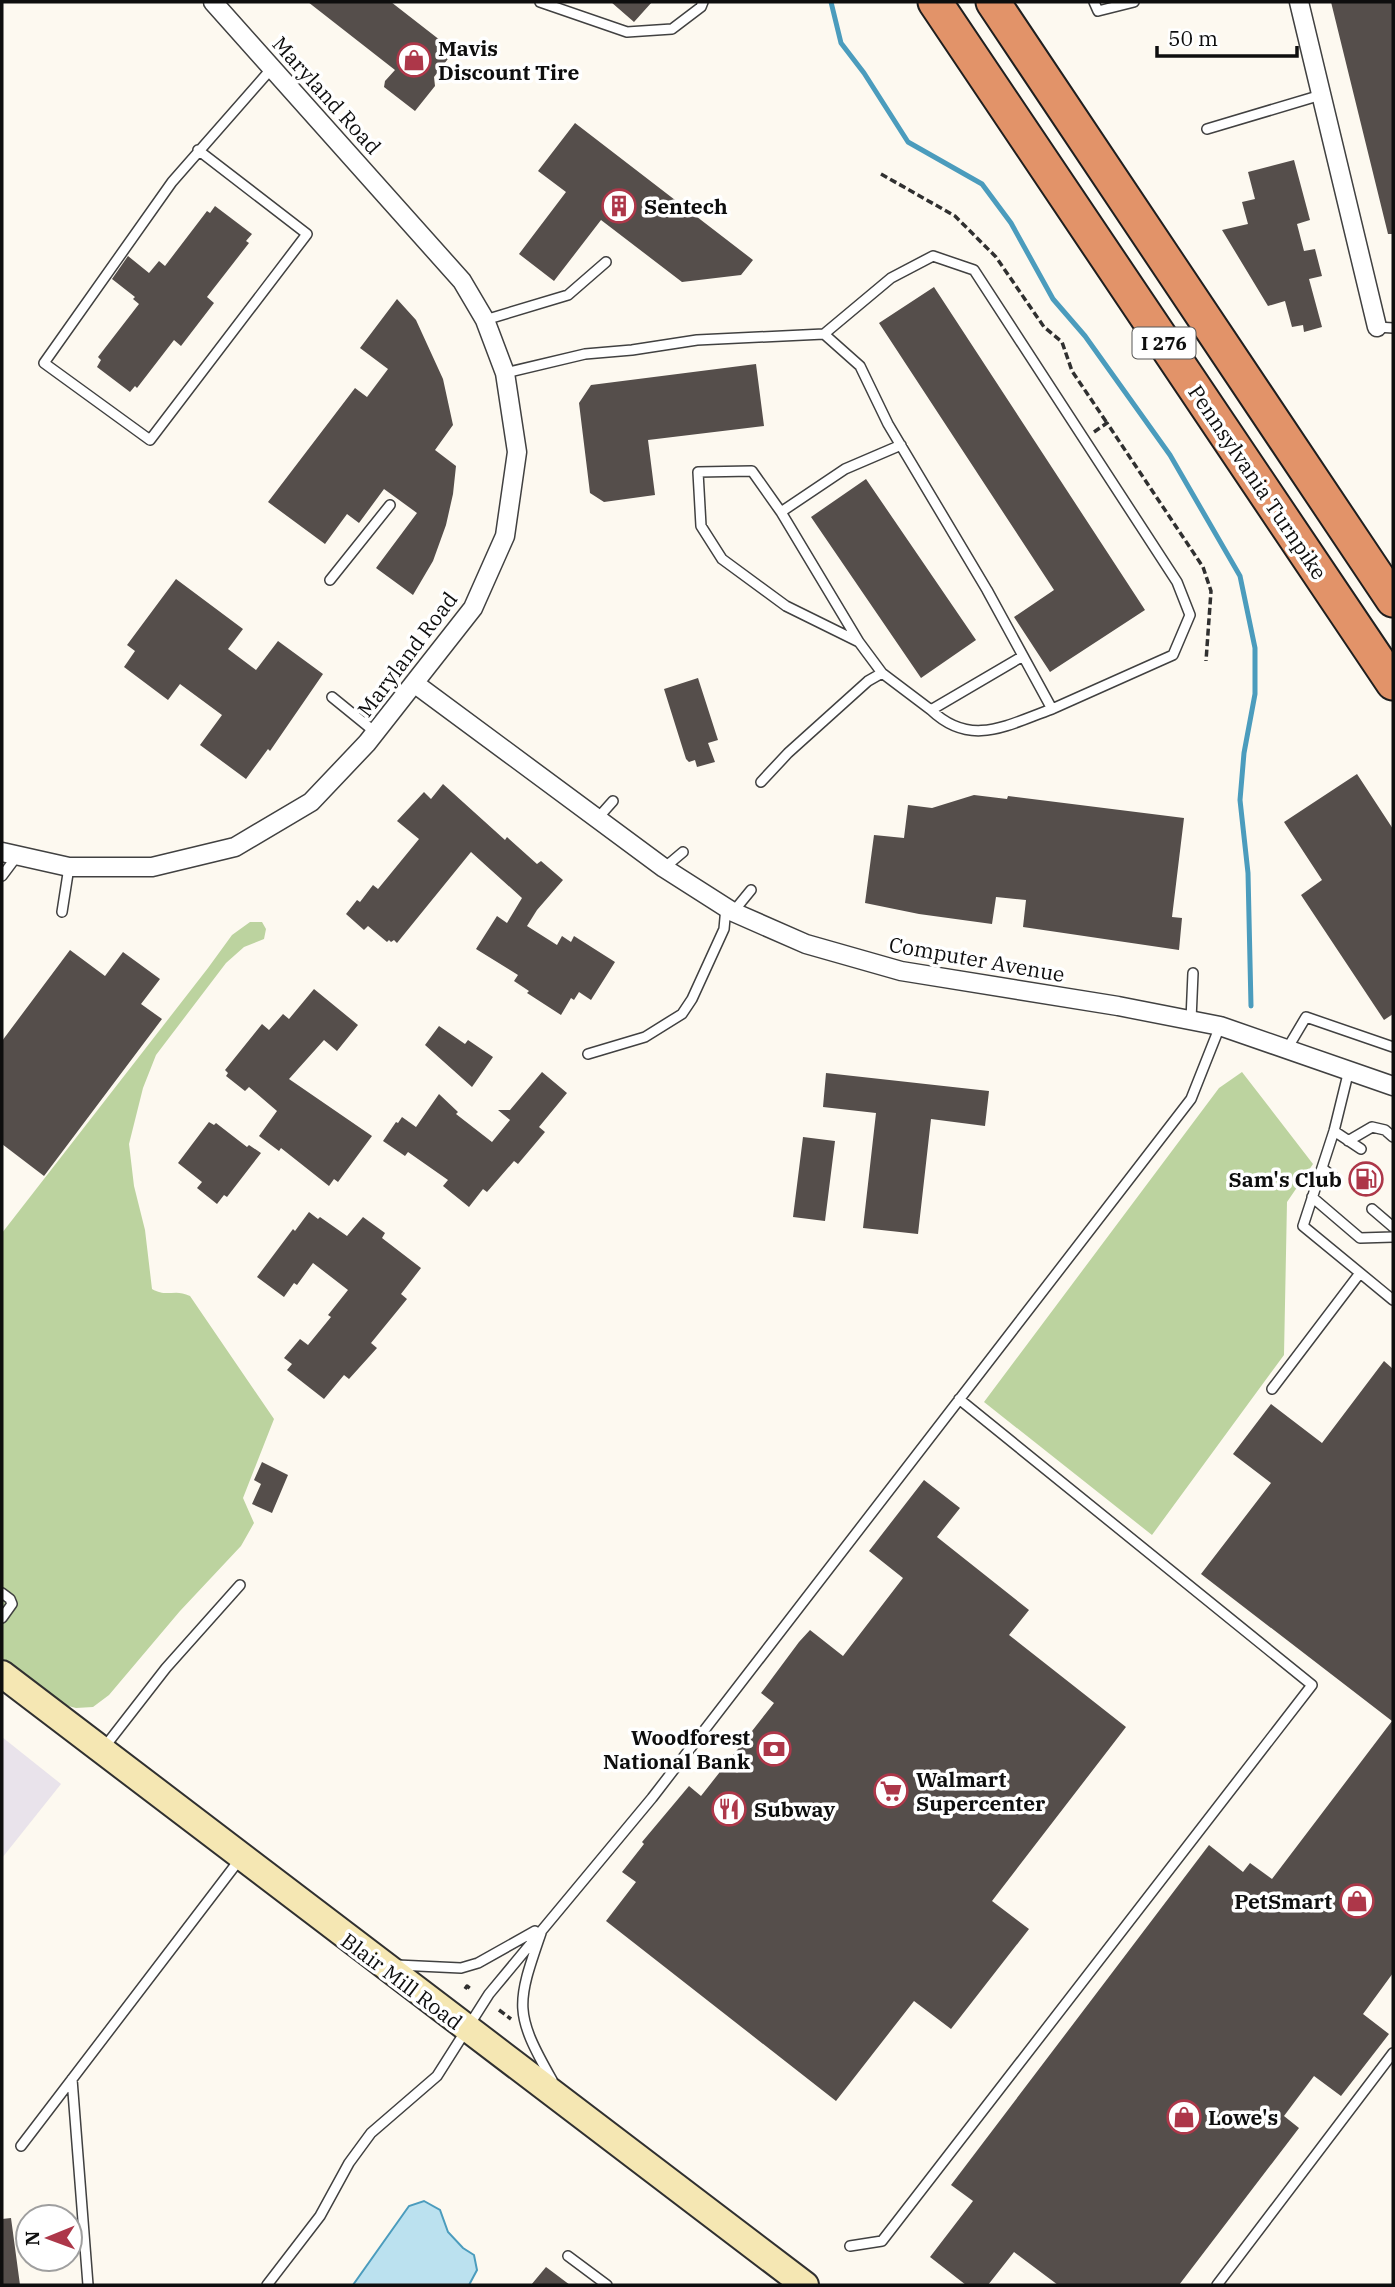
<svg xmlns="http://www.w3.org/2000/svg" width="1395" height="2287" font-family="'IBM Plex Serif',serif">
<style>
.industrial{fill:#e9e3eb}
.forest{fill:#bcd39f}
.water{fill:#bbe1ef;stroke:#4b9cbd;stroke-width:2}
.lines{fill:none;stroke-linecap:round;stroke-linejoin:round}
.stream{stroke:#4b9cbd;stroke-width:5}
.building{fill:#554e4b}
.service-casing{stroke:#414141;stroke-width:12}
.minor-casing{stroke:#414141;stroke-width:21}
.secondary-casing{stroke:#303030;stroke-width:30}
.motorway-casing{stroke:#1f1f1f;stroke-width:37}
.path{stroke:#303030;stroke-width:3.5;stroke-dasharray:7 3.5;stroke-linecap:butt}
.service{stroke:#fff;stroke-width:9}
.minor{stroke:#fff;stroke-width:18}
.secondary{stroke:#f5e7b3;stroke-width:26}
.motorway{stroke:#e29369;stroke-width:33}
.labels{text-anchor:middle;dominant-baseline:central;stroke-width:7;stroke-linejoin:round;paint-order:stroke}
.shield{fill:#fff;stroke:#565656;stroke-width:2}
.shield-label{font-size:19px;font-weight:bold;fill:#0e0e0e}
.poi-label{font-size:21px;font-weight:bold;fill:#0e0e0e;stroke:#fff;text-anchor:start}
.street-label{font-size:21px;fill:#0e0e0e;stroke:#fff}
</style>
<rect width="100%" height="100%" fill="#fdf9f0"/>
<path class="industrial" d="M2 1737 61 1784 2 1858Z"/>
<path class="forest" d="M250 922H262L266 929 264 939 244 947 226 963 156 1055 143 1088 129 1144 134 1186 145 1230 152 1289C168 1298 174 1288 190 1296L274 1419 243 1498 254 1523 241 1546 180 1611 109 1695 93 1707 76 1708 61 1704 2 1658V1233L208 968 232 935Z
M1242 1072 1313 1164 1287 1202 1284 1355 1152 1535 984 1402 1219 1088Z"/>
<path class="water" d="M424 2201 440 2210 448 2232 463 2248 474 2255 477 2270 469 2285H353L409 2206Z"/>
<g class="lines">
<path class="stream" d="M831 2 841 43 864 73 908 142 982 184 1011 223 1053 299 1085 336 1170 455 1240 576 1255 648V694L1244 753 1240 800 1248 873 1251 1006"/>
</g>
<path class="building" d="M308 2H391L454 51 434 77 435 86 415 111 384 87 385 81 395 70Z
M611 2H652L634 22Z
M1331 2H1393V234H1388Z
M575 123 753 260 741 275 682 282 601 220 554 281 519 254 566 192 538 171Z
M1294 160 1310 220 1297 224 1304 251 1315 249 1322 276 1309 279 1322 327 1304 332 1303 325 1292 327 1285 301 1268 306 1222 230 1248 224 1242 202 1255 199 1248 172Z
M215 206 252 234 246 241 249 243 207 297 214 303 181 346 174 340 137 388 135 386 130 392 97 367 101 360 98 357 139 304 133 299 135 297 112 279 128 256 149 273 159 261 165 266 207 211 210 213Z
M934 287 1145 610 1050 672 1014 617 1054 590 879 323Z
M397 299 416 320 443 379 453 425 435 450 456 466 453 494 446 525 433 561 413 595 376 568 417 513 384 489 359 523 347 514 325 544 268 502 355 388 367 397 388 369 360 348Z
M756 364 764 426 648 440 655 495 604 502 590 493 579 403 591 385Z
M866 479 976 640 921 678 811 517Z
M176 579 243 629 228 649 256 670 278 641 323 674 270 751 268 749 246 779 200 745 222 715 180 684 168 700 124 667 135 651 127 645Z
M698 678 718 740 708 743 715 762 697 767 695 760 689 762 686 759 664 689Z
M1357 774 1393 829V1014L1384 1020 1301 895 1322 880 1284 822Z
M443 784 505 840 507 837 537 864 541 861 563 880 537 910 527 926 557 945 562 936 571 942 574 936 615 962 591 1000 579 992 574 1000 571 998 561 1015 527 993 529 991 514 981 518 975 476 949 497 916 507 923 522 898 471 852 397 943 394 940 391 942 389 940 387 942 368 926 364 930 346 914 357 900 360 902 373 885 378 889 419 839 397 821 424 792 431 799Z
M974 795 1007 799 1008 796 1184 818 1172 917 1182 918 1179 950 1023 927 1026 900 996 897 992 924 919 914 865 903 874 835 904 838 908 805 932 808Z
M70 950 105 976 123 952 160 979 141 1004 162 1019 44 1176 2 1144V1041Z
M314 989 358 1025 337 1051 324 1040 289 1079 372 1136 338 1182 334 1179 329 1186 281 1148 279 1151 259 1136 277 1111 249 1087 245 1091 226 1076 228 1073 225 1070 262 1024 269 1030 283 1014 289 1019Z
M439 1026 465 1044 468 1040 493 1057 472 1087 425 1045Z
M542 1072 567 1093 539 1127 545 1132 518 1164 514 1161 487 1192 483 1189 469 1207 443 1186 448 1180 408 1152 405 1156 383 1141 396 1122 398 1123 402 1117 416 1127 439 1094 458 1112 456 1114 492 1142 510 1120 498 1110H510Z
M826 1073 989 1091 985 1126 931 1119 918 1234 863 1228 876 1113 823 1107Z
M209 1122 214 1125 216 1123 247 1147 249 1145 261 1153 227 1197 224 1195 217 1204 197 1188 202 1182 178 1163Z
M803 1137 835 1141 825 1221 793 1217Z
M309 1212 318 1219 320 1217 347 1236 363 1217 385 1233 382 1238 421 1268 401 1294 407 1299 371 1343 377 1348 349 1379 344 1375 324 1399 287 1370 292 1364 284 1358 300 1339 308 1345 331 1317 328 1315 348 1290 313 1263 297 1285 294 1283 284 1297 257 1277 293 1229 295 1231Z
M1384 1361 1393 1369V1973L1363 2014 1389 2034 1341 2096 1314 2076 1284 2116 1299 2128 1179 2285H1058L1014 2252 988 2285H966L930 2257 973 2201 951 2185 1209 1845 1243 1872 1250 1863 1272 1879 1392 1721 1201 1574 1271 1483 1233 1454 1271 1404 1322 1443Z
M262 1462 288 1475 272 1513 252 1504 261 1484 254 1480Z
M924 1480 960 1508 937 1537 1029 1610 1009 1635 1126 1727 992 1901 1029 1929 951 2029 914 2001 836 2101 606 1921 636 1882 622 1872 644 1844 642 1842 689 1786 701 1796 774 1703 761 1693 799 1642 810 1630 843 1656 903 1578 869 1551Z
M11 2218 20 2285H2V2219Z
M546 2267 570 2285H531Z"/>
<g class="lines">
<defs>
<path id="service" d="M540 2 627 32 672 29 701 7 703 2
M1094 2 1098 11 1134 2
M1207 129 1321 95
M198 150 307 234 150 440 44 363 172 182 272 68
M485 320 568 295 606 262
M1377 327 1393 328
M505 373 585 354 632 350 697 340 824 334 891 278 933 256 974 270 1177 582 1190 615 1173 655 1052 709 987 590 888 424 860 366 824 334
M781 512 845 469 901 445
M330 580 390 505
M859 642 786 606 722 559 701 526 698 472 752 471 781 512 859 642 882 673 931 710 1023 656
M332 697 375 732
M931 710C971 748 1007 725 1052 709
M761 782 788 753 868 681 882 673
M597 819 613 801
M664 868 683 852
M2 876 17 856
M62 912 69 867
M733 912 751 890
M1191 1020 1193 973
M1287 1049 1306 1017 1393 1047
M588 1054 645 1037 682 1014 692 999 724 929 726 907
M1349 1070 1334 1131 1303 1226 1393 1300
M1334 1131 1361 1149
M1348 1141 1372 1127 1385 1130 1393 1137
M1322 1168 1337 1180
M1312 1197 1360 1238 1393 1237
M1372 1209 1393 1227
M1272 1389 1360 1273
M2 1593 10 1599 12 1604 2 1618
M103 1749 166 1668 240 1585
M541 1933C516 2005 514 2013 552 2080
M397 1965 461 1968 478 1963 535 1931
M72 2079 88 2285
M21 2146 240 1859
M850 2246 882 2241 1312 1685 959 1399
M568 2256 607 2285
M267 2285 320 2216 349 2163 371 2133 437 2076 489 1994 652 1798 1191 1099 1220 1026
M1217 2285 1393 2053"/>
<path id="minor" d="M1299 2 1377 327
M414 683 664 868 733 912 806 944 901 971 1118 1006 1220 1026 1393 1086
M2 852 69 867H152L235 847 311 802 367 743 473 608 505 536 517 452 505 373 485 320 462 281 213 2"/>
<path id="secondary" d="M2 1674 805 2285"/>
<path id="motorway" d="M935 2 1393 683
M993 2 1393 600"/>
</defs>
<use href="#service" class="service-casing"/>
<use href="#minor" class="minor-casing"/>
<use href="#secondary" class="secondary-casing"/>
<use href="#motorway" class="motorway-casing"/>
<path class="path" d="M881 174 955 216 996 257 1044 327 1062 342 1072 371 1107 423
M1094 432 1107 423 1203 567 1211 591 1206 661
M465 1989 467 1986 471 1989
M499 2010 511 2019"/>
<use href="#service" class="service"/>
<use href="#minor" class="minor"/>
<use href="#secondary" class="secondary"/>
<use href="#motorway" class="motorway"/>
</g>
<defs>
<symbol id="shop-ring" viewBox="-11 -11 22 22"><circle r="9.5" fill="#fff" stroke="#ad3749" stroke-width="1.5"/><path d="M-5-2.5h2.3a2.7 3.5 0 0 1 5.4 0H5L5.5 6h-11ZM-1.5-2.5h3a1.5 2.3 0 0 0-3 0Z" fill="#ad3749"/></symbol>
<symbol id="building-ring" viewBox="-11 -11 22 22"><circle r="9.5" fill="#fff" stroke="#ad3749" stroke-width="1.5"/><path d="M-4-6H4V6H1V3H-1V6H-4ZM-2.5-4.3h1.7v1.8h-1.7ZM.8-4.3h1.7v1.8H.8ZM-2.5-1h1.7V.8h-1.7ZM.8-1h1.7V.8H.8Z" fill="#ad3749"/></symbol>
<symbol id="fuel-ring" viewBox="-11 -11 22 22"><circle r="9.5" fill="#fff" stroke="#ad3749" stroke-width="1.5"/><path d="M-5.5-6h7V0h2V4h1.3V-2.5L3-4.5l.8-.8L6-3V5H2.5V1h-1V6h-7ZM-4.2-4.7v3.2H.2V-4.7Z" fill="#ad3749"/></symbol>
<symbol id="bank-ring" viewBox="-11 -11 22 22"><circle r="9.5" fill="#fff" stroke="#ad3749" stroke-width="1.5"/><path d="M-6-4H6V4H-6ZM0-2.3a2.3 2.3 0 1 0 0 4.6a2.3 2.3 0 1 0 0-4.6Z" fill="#ad3749"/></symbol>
<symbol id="supermarket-ring" viewBox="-11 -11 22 22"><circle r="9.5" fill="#fff" stroke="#ad3749" stroke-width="1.5"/><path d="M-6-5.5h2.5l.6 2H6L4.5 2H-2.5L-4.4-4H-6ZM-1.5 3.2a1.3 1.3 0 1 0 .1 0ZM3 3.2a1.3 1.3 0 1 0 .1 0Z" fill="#ad3749"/></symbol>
<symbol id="restaurant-ring" viewBox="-11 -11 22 22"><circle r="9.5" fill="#fff" stroke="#ad3749" stroke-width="1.5"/><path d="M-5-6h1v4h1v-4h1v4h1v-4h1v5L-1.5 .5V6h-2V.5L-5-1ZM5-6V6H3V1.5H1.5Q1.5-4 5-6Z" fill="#ad3749"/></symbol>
</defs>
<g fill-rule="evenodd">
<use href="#shop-ring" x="395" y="41" width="38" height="38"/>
<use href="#building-ring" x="600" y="187" width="38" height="38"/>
<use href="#fuel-ring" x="1347" y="1160" width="38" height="38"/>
<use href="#bank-ring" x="755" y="1730" width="38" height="38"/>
<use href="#supermarket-ring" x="872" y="1772" width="38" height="38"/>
<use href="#restaurant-ring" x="710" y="1790" width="38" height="38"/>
<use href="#shop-ring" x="1338" y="1882" width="38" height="38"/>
<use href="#shop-ring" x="1165" y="2098" width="38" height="38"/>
</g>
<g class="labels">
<rect class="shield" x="1132.5" y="327.5" width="63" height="31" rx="5"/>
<g class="shield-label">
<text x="1164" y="343">I 276</text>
</g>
<g class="poi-label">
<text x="438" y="48">Mavis<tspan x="438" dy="24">Discount Tire</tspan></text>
<text x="644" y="206">Sentech</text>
<text x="1342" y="1179" text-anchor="end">Sam's Club</text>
<text x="750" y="1737" text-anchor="end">Woodforest<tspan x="750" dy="24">National Bank</tspan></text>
<text x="916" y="1779">Walmart<tspan x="916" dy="24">Supercenter</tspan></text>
<text x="754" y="1809">Subway</text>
<text x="1332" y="1901" text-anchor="end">PetSmart</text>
<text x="1208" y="2117">Lowe's</text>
</g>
<g class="street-label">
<text transform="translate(327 95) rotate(48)">Maryland Road</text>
<text transform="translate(1258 482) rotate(56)">Pennsylvania Turnpike</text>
<text transform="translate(407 654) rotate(-53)">Maryland Road</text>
<text transform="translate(977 959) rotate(10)">Computer Avenue</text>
<text transform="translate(402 1981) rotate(37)">Blair Mill Road</text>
</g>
</g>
<rect width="1395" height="2287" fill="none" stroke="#0e0e0e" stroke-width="7"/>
<g transform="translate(49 2238) rotate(269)"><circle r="33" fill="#ffffff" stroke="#9f9f9f" stroke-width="2"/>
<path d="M0-5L12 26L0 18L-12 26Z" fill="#ad3749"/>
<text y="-10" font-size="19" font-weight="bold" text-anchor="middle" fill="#0e0e0e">N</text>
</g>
<path d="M1157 46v10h140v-10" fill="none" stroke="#0e0e0e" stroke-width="3.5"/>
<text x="1168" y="46" font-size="21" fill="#0e0e0e" stroke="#ffffff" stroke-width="5" paint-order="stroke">50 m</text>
</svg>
